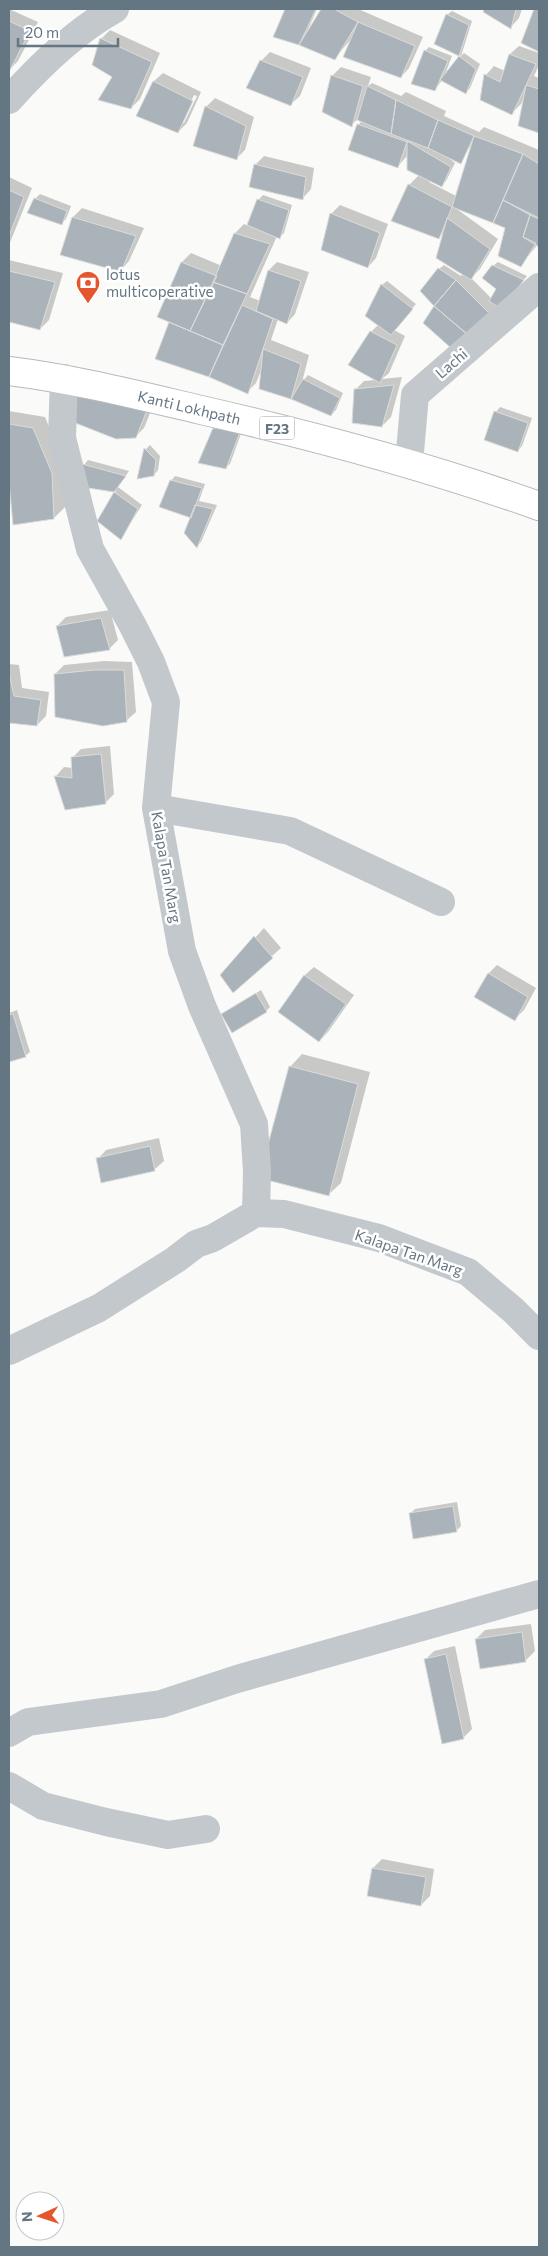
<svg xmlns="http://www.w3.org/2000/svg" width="548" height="2256" font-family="Commissioner,sans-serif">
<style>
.shadow{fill:#0003;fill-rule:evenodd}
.building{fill:#aab3b9;stroke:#dcdcda}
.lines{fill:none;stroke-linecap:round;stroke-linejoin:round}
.major-casing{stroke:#b5babe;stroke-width:30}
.minor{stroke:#c3c8cc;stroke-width:28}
.major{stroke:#fff;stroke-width:28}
.labels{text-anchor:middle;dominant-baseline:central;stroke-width:5;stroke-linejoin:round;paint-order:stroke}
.shield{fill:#fff;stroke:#939fa8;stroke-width:1}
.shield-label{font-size:14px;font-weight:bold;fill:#657683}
.poi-label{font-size:15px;fill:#657683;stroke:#fff;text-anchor:start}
.street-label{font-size:15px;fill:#657683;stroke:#fff}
</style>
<rect width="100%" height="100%" fill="#fafaf8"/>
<path class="shadow" d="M9 9 38 22 18 61 9 70Z
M286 9H317L307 32H308L323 9H358L423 37 409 68 401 77 351 39 335 58 299 43 275 36Z
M486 9H522L519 18 511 27 484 12Z
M452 11 472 21 461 56 464 53 480 64 470 88 466 93 442 80 435 90 425 51 429 47 452 56 444 77 461 56 436 44 447 15Z
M110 30 160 53 140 99 131 108 101 39Z
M519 46 539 53V65L534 76 539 78V132L520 125 524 97 521 104 512 113 481 100 486 75 494 66 505 71 510 54Z
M270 52 311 68 300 96 291 104 261 61Z
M341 67 371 77 368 86 372 83 401 96 406 92 446 111 444 116 479 132 484 127 539 150V245L538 244 521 265 507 228 454 207 498 239 480 269 471 278 492 299 498 289 493 266 498 262 527 276 505 303 471 336 435 306 439 269 444 265 461 276 463 273 445 231 438 238 409 185 419 175 408 155 398 166 358 125 362 121 358 119 351 125 332 76ZM471 145 456 196 429 182 430 180 442 185 446 181 455 163 450 159 451 158 460 162Z
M163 73 201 92 187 123 178 132 138 115 154 81ZM194 95 197 96 184 123H181Z
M215 98 254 117 245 150 237 158 206 107Z
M264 156 314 168 311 189 303 198 255 165Z
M9 177 32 188 9 245Z
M40 194 71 206 66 219 62 223 35 199Z
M263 195 292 205 284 233 280 237 277 236 250 297 260 301 269 270 277 262 309 272 295 314 287 323 278 319 271 340 309 355 302 382 308 375 343 393 336 410 331 415 261 388 262 368 256 383 247 392 210 376 157 358 170 321 159 316 182 262 191 253 222 266 235 233 244 224 248 226 258 200Z
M340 205 388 224 376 258 368 267 331 214Z
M82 208 144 228 129 261 121 270 62 254 73 217Z
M9 260 63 273 49 320 40 329 9 321Z
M387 281 416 304 394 330 405 336 389 373 382 379 402 377 391 417 382 426 355 390 364 381 376 380 371 332 379 324 382 285Z
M155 401 144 428 135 437 74 422Z
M500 407 532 418 522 446 517 451 496 412Z
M9 411 45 417 63 460 66 506 54 518 9 482Z
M219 424 243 428 230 464 225 468 214 429Z
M150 445 160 456 158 470 154 475 138 477 146 449Z
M88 460 129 471 118 487 142 505 121 538 99 521 116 491 89 487 84 465Z
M175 476 205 484 199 501 217 505 201 542 197 546 192 517 171 481Z
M110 610 118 640 109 649 57 626 66 617Z
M104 661 132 662 136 712 127 720 55 674 64 665Z
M9 664 19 665 22 688 49 692 46 716 37 725 9 721Z
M110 746 114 794 105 803 66 808 56 776 64 767 73 768 72 758 81 749Z
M264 928 281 948 233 991 221 975Z
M497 965 536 988 524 1010 515 1019 488 974Z
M314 967 354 995 328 1032 319 1041 280 1012 305 975Z
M261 990 270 1007 266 1011 222 1015Z
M17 1010 30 1052 25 1056 9 1061V1013Z
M302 1054 370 1072 341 1183 328 1195 290 1067Z
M159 1138 164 1161 155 1169 102 1181 98 1159 106 1150Z
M457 1502 461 1526 457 1530 410 1514 415 1509Z
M531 1624 535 1651 526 1660 476 1639 485 1630Z
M455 1646 472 1729 463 1738 426 1659 434 1651Z
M382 1859 434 1869 430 1896 421 1905 369 1895 373 1868Z"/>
<path class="building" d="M285 9H316L299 45 273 37Z
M321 9H334L358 22 335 60 299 45Z
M484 9H516L511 29 483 12Z
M534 9H539V52L521 43Z
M446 14 469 25 459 56 434 44Z
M9 21 30 31 9 72Z
M358 22 415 46 401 78 343 57Z
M100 38 152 62 131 109 98 100 112 77 92 65Z
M424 50 448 61 435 91 411 84Z
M509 54 536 64 512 115 480 100 484 74 500 82Z
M459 56 476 69 466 94 440 80Z
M260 60 303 77 291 106 246 88Z
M331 75 363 86 352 127 322 112Z
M153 81 193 101 178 133 136 116Z
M526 85 539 89V133L518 126Z
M367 86 396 100 391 134 357 120Z
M396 100 438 120 428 148 391 134Z
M205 106 246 126 237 160 193 146Z
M438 120 474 136 461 164 428 148Z
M357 124 407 142 398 168 348 150Z
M474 136 523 154 493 223 452 207Z
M407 141 451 167 442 187 407 170Z
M523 154 539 164V218L503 200Z
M254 164 306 177 303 200 249 187Z
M408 184 452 207 439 239 391 221Z
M9 190 24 197 9 236Z
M34 198 67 211 62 225 27 213Z
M257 199 289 210 280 239 247 225Z
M503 200 530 215 523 237 536 243 521 267 498 256 505 228 493 223Z
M330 213 380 233 368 268 321 250Z
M530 215 539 219V247L523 237Z
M72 217 136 236 121 272 60 255Z
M447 218 490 249 471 280 436 258Z
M234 233 270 244 247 294 213 282Z
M181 262 217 276 190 331 157 317Z
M492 265 524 280 501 309 489 301 496 289 482 278Z
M438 268 456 280 434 306 420 291Z
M268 270 301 281 287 324 256 311Z
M9 271 55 282 40 330 9 322Z
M456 280 492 316 471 338 434 306Z
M213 282 247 294 223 345 190 331Z
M381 284 413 309 391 335 365 316Z
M242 305 273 319 248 394 209 377Z
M434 306 466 333 451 348 423 323Z
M169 322 223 345 209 377 155 359Z
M370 331 397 345 380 383 348 365Z
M263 349 301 364 291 399 259 389Z
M303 379 340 398 331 416 291 399Z
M394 385 382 427 352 423 354 389Z
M72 393 147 410 136 438 116 439 73 422Z
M494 411 528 423 518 452 484 440Z
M9 424 33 428 52 473 54 519 13 525 9 483Z
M213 428 240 432 226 469 198 463Z
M144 448 156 460 154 476 137 479Z
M82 464 126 476 114 492 88 488Z
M170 480 202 488 191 518 159 507Z
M114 492 138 509 121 540 97 521Z
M195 505 213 509 197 548 184 533Z
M101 618 110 650 64 657 56 626Z
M94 670H124L127 722 103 726 55 717 54 674Z
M9 673 14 696 41 700 37 726 9 723Z
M101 754 106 804 65 810 54 776 72 778 71 757Z
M254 936 273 958 233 993 220 975Z
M488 973 528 997 515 1021 474 997Z
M304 975 346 1004 319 1042 278 1012Z
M256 993 267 1012 232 1033 221 1014Z
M13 1014 26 1057 9 1062V1015Z
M289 1066 358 1084 329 1196 259 1178Z
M150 1146 155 1171 101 1183 96 1158Z
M453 1506 457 1532 413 1539 409 1513Z
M522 1632 526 1662 480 1669 475 1639Z
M446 1654 464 1739 442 1744 424 1659Z
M372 1868 426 1877 421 1906 367 1896Z"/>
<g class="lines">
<defs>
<g id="major">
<path id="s1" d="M9 371C74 379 137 395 201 410 315 436 429 467 539 506"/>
</g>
</defs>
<use href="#major" class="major-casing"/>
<path class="minor" d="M9 100C40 65 74 32 115 9
M409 463 415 395 539 287
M156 808 290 831 441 902
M256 1213 284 1214 379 1238 468 1272 513 1310 539 1336
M9 1351 99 1308 175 1260 196 1244 213 1238 256 1213 257 1172 254 1124 202 1006 182 951 156 808 166 702 151 662 133 626 90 549 62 438 64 378
M9 1733 28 1722 161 1704 237 1679 539 1594
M9 1786 43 1806 106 1822 168 1835 206 1829"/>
<use href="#major" class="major"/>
</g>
<defs>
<symbol id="bank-pin" viewBox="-11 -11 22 30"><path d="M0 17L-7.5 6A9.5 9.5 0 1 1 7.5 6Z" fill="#e4572e" stroke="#fff"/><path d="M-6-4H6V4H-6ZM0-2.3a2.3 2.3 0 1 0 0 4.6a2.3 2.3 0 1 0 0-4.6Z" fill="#fff"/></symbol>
</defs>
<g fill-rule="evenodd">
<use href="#bank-pin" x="74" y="269" width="28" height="38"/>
</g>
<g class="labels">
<rect class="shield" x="259.5" y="416.5" width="35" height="23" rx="4"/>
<g class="shield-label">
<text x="277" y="428">F23</text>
</g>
<g class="poi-label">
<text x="106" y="274">lotus<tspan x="106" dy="17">multicoperative</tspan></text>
</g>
<g class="street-label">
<text transform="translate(451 363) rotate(-41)">Lachi</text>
<text stroke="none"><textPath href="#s1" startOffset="184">Kanti Lokhpath</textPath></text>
<text transform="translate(167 867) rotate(80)">Kalapa Tan Marg</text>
<text transform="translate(409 1252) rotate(19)">Kalapa Tan Marg</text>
</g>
</g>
<rect width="548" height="2256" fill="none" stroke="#657683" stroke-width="20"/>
<g transform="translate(40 2216) rotate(267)"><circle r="24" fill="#ffffff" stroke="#c1c8cd"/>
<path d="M0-4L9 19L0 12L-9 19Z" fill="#e4572e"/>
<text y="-8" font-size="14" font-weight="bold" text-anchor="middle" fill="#657683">N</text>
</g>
<path d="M18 38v8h100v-8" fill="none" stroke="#657683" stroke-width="2.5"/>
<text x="25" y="38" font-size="15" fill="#657683" stroke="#ffffff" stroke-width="4" paint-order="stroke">20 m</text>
</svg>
